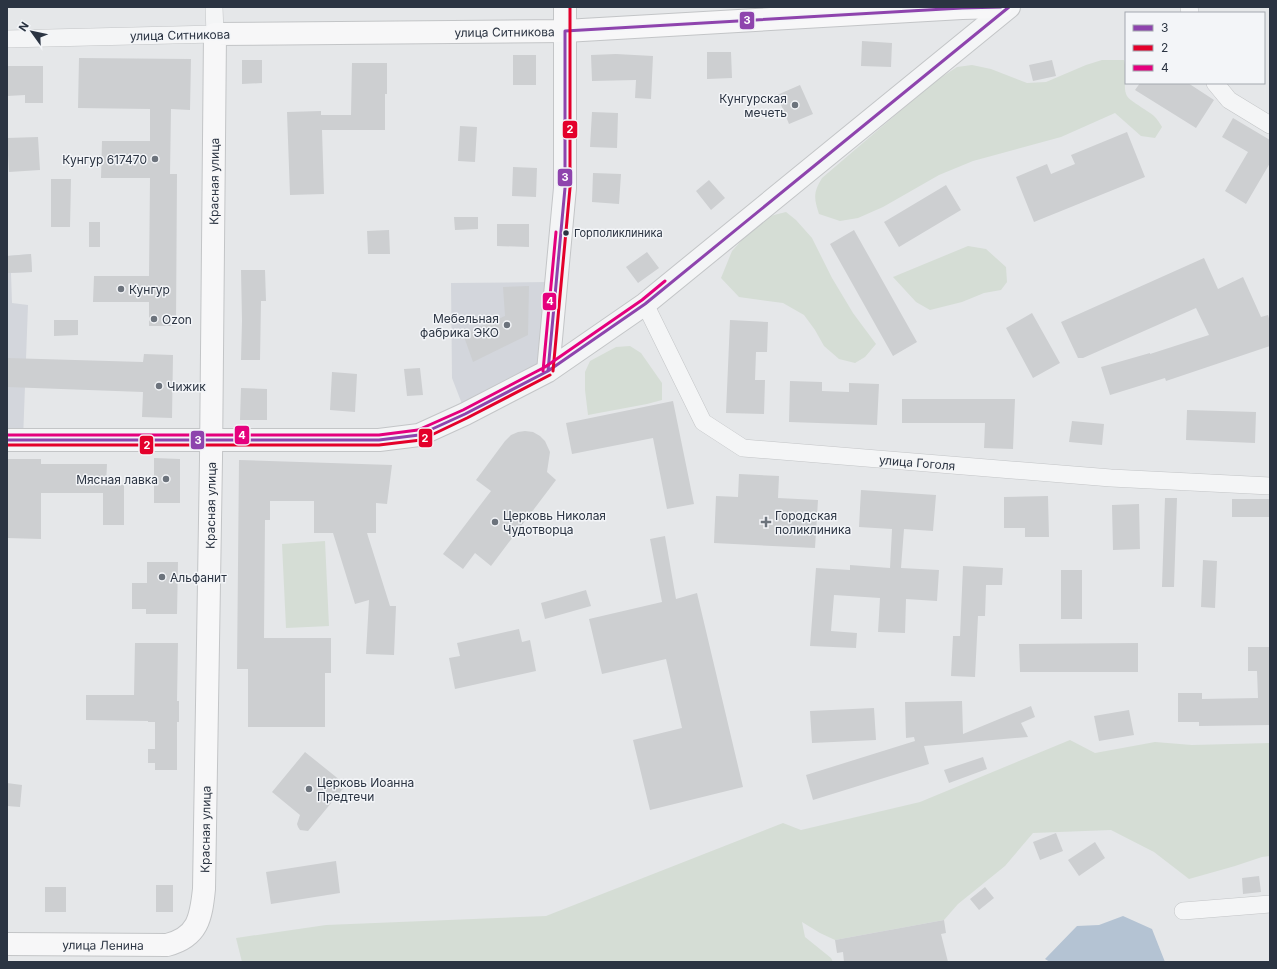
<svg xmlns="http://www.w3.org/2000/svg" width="1277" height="969" font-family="Inter,sans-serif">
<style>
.built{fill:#d3d6dc}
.green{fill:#d5ddd5}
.water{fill:#b4c3d3}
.building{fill:#cdcfd1}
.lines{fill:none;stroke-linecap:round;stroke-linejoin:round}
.minor-casing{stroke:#c3c5c7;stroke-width:18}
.tertiary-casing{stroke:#c3c5c7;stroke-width:24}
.secondary-casing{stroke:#c3c5c7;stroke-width:24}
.minor{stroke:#f4f5f6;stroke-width:17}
.tertiary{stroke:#f4f5f6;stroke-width:22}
.secondary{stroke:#f7f7f8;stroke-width:22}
.bus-1-casing{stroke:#f3f5f8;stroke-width:6}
.bus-2-casing{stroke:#f3f5f8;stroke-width:6}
.bus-3-casing{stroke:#f3f5f8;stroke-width:6}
.bus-1{stroke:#8e44ad;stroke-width:3}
.bus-2{stroke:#e4002b;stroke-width:3}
.bus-3{stroke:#e5007d;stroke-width:3}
.poi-dot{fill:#6c737c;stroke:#f3f5f8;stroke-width:1.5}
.bus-dot{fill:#2b3442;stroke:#f3f5f8;stroke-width:1.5}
.labels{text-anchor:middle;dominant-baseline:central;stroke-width:3;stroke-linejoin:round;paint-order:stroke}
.bus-label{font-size:11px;fill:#2b3442;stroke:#f3f5f8;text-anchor:start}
.street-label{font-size:12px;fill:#2b3442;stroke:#f3f5f8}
.poi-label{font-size:12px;fill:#2b3442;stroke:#f3f5f8;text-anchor:start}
.line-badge{stroke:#f3f5f8;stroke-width:1.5}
.badge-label{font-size:11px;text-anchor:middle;font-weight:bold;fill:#fff}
</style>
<rect width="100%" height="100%" fill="#e5e7e9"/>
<path class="built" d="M31 254 32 272 11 273 12 303 28 305 23 440H7V256Z
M549 282 542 366 462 404 452 378 451 283Z"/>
<path class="green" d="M1102 60H1124C1128 72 1122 88 1127 96 1131 102 1149 111 1155 117 1158 120 1160 124 1162 127L1155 138 1141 136 1115 113 1061 137 973 161 939 175 883 207 858 218 840 221 819 214C814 198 813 193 822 178L934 82 957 67 972 65 991 69 1027 83 1046 82 1086 65Z
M786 212 796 220 812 238 832 278 853 313 876 344 865 357 855 363 839 359 824 346 815 330 804 315 783 303 739 297 721 278 732 251 758 222 774 215Z
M968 246 986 249 1006 267 1007 282 1001 290 984 293 962 302 930 310 916 302 893 277Z
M630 346 641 353 662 383V400L647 404 588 415 585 390V372L590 361 616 347Z
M325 541 329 626 286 628 282 544Z
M1070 740 1095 753 1155 742 1192 745 1270 743V856L1262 857 1235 866 1189 879 1154 852 1111 830 1033 833 1005 866 958 904 944 920 835 940 820 933 802 922 805 937 831 958 833 962H242L236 938 326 925 546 916 783 823 801 830 920 802Z"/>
<path class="water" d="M1123 916 1152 929 1165 962H1050L1045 959 1077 926 1099 925Z"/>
<path class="building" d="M862 41 892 43 891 67 861 66Z
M707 52H731L732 78 707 79Z
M616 54 653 56 651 99 635 98 636 80 592 81 591 55Z
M513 55H536V85H513Z
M79 58 191 59 190 110 171 109 170 174H177L176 326H149V302H93L94 276H149L150 178H101L102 141H150V109L78 108Z
M242 60H262V83L242 84Z
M1052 60 1056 76 1033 81 1029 65Z
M352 63H387V94H385V130H322L324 194 290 195 287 112 321 111V115H351Z
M7 66H43V103H25V95L7 96Z
M1140 83H1188L1214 100 1196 128 1135 90Z
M800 85 813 114 789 124 777 95Z
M592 112 618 113 617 148 590 147Z
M1233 118 1270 140V163L1246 204 1225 191 1248 152 1222 137Z
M460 126 477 127 475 162 458 161Z
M1127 132 1145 177 1034 222 1016 177 1047 164 1051 174 1075 164 1071 155Z
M38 137 40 170 9 172 7 138Z
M513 167 537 168 536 197 512 196Z
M593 173 621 174 619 204 592 202Z
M51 179H71L70 227H51Z
M709 180 725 198 711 210 696 191Z
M946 185 961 210 899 247 884 222Z
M454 217H478V229L455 230Z
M89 222H100V247H89Z
M497 224H529V247L497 246Z
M389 230 390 254H368L367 231Z
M854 230 917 342 893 356 830 244Z
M647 252 659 268 638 283 626 267Z
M31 254 32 272 7 273V256Z
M1204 258 1218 289 1243 277 1261 317 1268 315 1270 322V346L1166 381 1165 378 1110 395 1101 367 1150 353V354L1209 335 1196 308 1083 358H1078L1061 322Z
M241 270H265L266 301H261L260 360H241L242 321Z
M529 286 528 335 473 362 463 334 505 316 503 287Z
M1032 313 1060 363 1033 378 1006 328Z
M54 320H78V335L54 336Z
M730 320 768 322 767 352H756L755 380H765L764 414 726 413Z
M144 354 173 355 172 418 142 417 143 392 7 387V358L143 362Z
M420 368 423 395 407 396 404 369Z
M332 372 357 374 355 412 330 410Z
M790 381 822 382V391L849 392V383L879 384 877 425 789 422Z
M241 388 267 389V420H240Z
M902 399H1015L1013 449 984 448 985 423H902Z
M673 401 694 504 667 509 653 438 572 454 566 423Z
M1187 410 1256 412 1255 443 1186 440Z
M1072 421 1104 424 1102 445 1069 442Z
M525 431 533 432 540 436 545 441 550 452 547 472 556 480 491 566 475 553 463 569 443 554 491 491 476 480 505 441 511 435 518 432Z
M154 458 180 459V503H154Z
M7 459H41V464H107L106 484 124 485V525H103V493H41V539L7 538Z
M239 460 392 465 387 504 376 503V533H367L390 606H396L394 655 366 654 369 600 355 604 333 533H314V501H270V520H265L264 638H331V673H325V727H248V669H237Z
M739 474 779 476 778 498 818 500 815 548 714 543 716 496 738 497Z
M861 490 936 495 933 531 904 529 901 568 939 570 937 601 906 599 905 633 878 632 880 598 834 595 831 631 857 633 856 648 810 646 816 568 850 570V565L890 568 892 529 859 527Z
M1048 496 1049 537H1025V528H1004V497Z
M1165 498H1177L1174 587H1162Z
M1232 499H1270V517H1232Z
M1139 504 1140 549 1113 550 1112 505Z
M665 536 676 599 697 593 743 787 650 810 633 740 682 728 666 659 602 674 589 619 662 602 650 539Z
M1203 560 1217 561 1215 608 1201 607Z
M147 562H178L177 614H146V609H132V583H147Z
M963 566 1003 568 1002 585H986L985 616H978L975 677 951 676 953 636H960Z
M1061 570H1082V619H1061Z
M586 590 591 606 545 619 541 603Z
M519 629 522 642 530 640 536 671 455 689 449 658 460 656 457 643Z
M135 643H178L177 701H179V722H177V770H155V763H148V749H155V722H148V721L86 720V695H134Z
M1138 643V672H1020L1019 644Z
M1248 647H1270V725L1199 726V722H1178V693H1202V699L1258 698 1257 671H1248Z
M962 701 963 734 1031 706 1035 717 1021 723 1028 737 924 746 929 764 813 800 806 775 915 741 914 737 906 738 905 702Z
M874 708 876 740 812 743 810 711Z
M1129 710 1134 735 1099 741 1094 716Z
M305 752 346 785 308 831 300 830 298 827 297 824 300 815 272 792Z
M983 757 987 769 949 783 944 770Z
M7 783 22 785 20 807 7 806Z
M1056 833 1063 851 1040 860 1033 842Z
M1095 842 1105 858 1079 876 1068 860Z
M336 861 340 893 271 904 266 872Z
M1259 876 1261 892 1243 894 1242 878Z
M156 885H173V912H156Z
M45 887H66V912H45Z
M985 887 994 898 979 910 970 899Z
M944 920 946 933 941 934 948 962H844L843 952 837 953 835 940Z"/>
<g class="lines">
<defs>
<g id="minor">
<path d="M1189 7 1190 13"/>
<path d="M7 39 215 34 214 7"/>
<path d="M1215 83 1229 100 1270 125"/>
<path id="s1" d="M645 304 703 422 743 448 1111 478 1270 486"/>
<path d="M1183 911 1270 904"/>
</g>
<path id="tertiary" d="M548 371 565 188V31
M7 440H379L419 435 465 414 548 371 645 304 1009 7"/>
<g id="secondary">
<path d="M565 7V31"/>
<path id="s2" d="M7 944 167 945C198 937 201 918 204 889L211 459 215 34 565 31 962 8 1001 7"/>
</g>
</defs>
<use href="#minor" class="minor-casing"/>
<use href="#tertiary" class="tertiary-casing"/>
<use href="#secondary" class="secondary-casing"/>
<use href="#minor" class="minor"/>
<use href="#tertiary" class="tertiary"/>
<use href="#secondary" class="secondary"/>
<defs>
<path id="bus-1" d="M548 371 565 188V31L962 8 1001 7
M7 440H379L419 435 465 414 548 371 645 304 1009 7"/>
<path id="bus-2" d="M553 371 570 188V7
M7 445H379L421 440 467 418 550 375"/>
<path id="bus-3" d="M543 371 556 232
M7 435H379L418 430 463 410 545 367 642 300 665 281"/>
</defs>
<use href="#bus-1" class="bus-1-casing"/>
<use href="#bus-2" class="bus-2-casing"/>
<use href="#bus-3" class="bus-3-casing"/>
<use href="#bus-1" class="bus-1"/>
<use href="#bus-2" class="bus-2"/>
<use href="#bus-3" class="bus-3"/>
</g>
<g class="poi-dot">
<circle cx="795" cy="105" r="4"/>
<circle cx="155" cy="159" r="4"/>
<circle cx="121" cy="289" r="4"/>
<circle cx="154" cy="319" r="4"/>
<circle cx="507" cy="325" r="4"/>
<circle cx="159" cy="386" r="4"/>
<circle cx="166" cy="479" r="4"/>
<circle cx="495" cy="522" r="4"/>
<path d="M764 516h4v4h4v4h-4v4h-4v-4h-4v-4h4z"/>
<circle cx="162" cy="577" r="4"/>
<circle cx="309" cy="789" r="4"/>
</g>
<circle class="bus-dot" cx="566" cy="233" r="3.5"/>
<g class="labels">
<g class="bus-label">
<text x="574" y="233">Горполиклиника</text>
</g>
<g class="street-label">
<text stroke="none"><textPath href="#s2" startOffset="1378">улица Ситникова</textPath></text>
<text transform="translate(180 35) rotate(-1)">улица Ситникова</text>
<text stroke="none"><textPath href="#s2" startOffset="941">Красная улица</textPath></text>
<text stroke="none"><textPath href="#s1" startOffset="354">улица Гоголя</textPath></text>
<text stroke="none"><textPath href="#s2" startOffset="617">Красная улица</textPath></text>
<text stroke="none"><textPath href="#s2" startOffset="293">Красная улица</textPath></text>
<text stroke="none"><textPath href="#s2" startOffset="96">улица Ленина</textPath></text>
</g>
<g class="poi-label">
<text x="787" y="98" text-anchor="end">Кунгурская<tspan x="787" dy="14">мечеть</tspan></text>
<text x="147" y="159" text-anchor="end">Кунгур 617470</text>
<text x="129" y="289">Кунгур</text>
<text x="499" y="318" text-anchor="end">Мебельная<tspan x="499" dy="14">фабрика ЭКО</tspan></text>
<text x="162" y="319">Ozon</text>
<text x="167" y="386">Чижик</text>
<text x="158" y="479" text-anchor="end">Мясная лавка</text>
<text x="503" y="515">Церковь Николая<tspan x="503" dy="14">Чудотворца</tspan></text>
<text x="775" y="515">Городская<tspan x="775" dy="14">поликлиника</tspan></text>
<text x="170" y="577">Альфанит</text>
<text x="317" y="782">Церковь Иоанна<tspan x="317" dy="14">Предтечи</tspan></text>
</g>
</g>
<g class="line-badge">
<rect x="739" y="11" width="16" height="19" rx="4" fill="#8e44ad"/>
<rect x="562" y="120" width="16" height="19" rx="4" fill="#e4002b"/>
<rect x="557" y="168" width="16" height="19" rx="4" fill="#8e44ad"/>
<rect x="542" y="292" width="15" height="19" rx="4" fill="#e5007d"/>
<rect x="234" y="425" width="16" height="20" rx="4" fill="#e5007d"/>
<rect x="418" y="428" width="15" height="20" rx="4" fill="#e4002b"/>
<rect x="190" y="430" width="15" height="20" rx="4" fill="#8e44ad"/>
<rect x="139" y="435" width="15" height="20" rx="4" fill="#e4002b"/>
</g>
<g class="badge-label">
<text x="747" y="24">3</text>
<text x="570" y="133">2</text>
<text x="565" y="181">3</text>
<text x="550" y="305">4</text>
<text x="242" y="439">4</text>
<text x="425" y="442">2</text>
<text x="198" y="444">3</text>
<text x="147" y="449">2</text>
</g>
<rect width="1277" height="969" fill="none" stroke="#2b3442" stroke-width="16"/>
<rect x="1125" y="12" width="140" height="72" fill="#f3f5f8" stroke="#a3a8af"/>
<rect x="1133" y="25" width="20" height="6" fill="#8e44ad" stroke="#a3a8af"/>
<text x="1161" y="32" font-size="12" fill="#2b3442">3</text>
<rect x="1133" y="45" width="20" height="6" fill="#e4002b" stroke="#a3a8af"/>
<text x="1161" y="52" font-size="12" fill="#2b3442">2</text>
<rect x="1133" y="65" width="20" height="6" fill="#e5007d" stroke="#a3a8af"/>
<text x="1161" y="72" font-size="12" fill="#2b3442">4</text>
<g transform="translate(32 32) rotate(303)" stroke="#f3f5f8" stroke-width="3" paint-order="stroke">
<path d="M0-3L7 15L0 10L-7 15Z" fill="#2b3442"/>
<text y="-6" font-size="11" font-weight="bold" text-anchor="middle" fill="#2b3442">N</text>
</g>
</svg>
